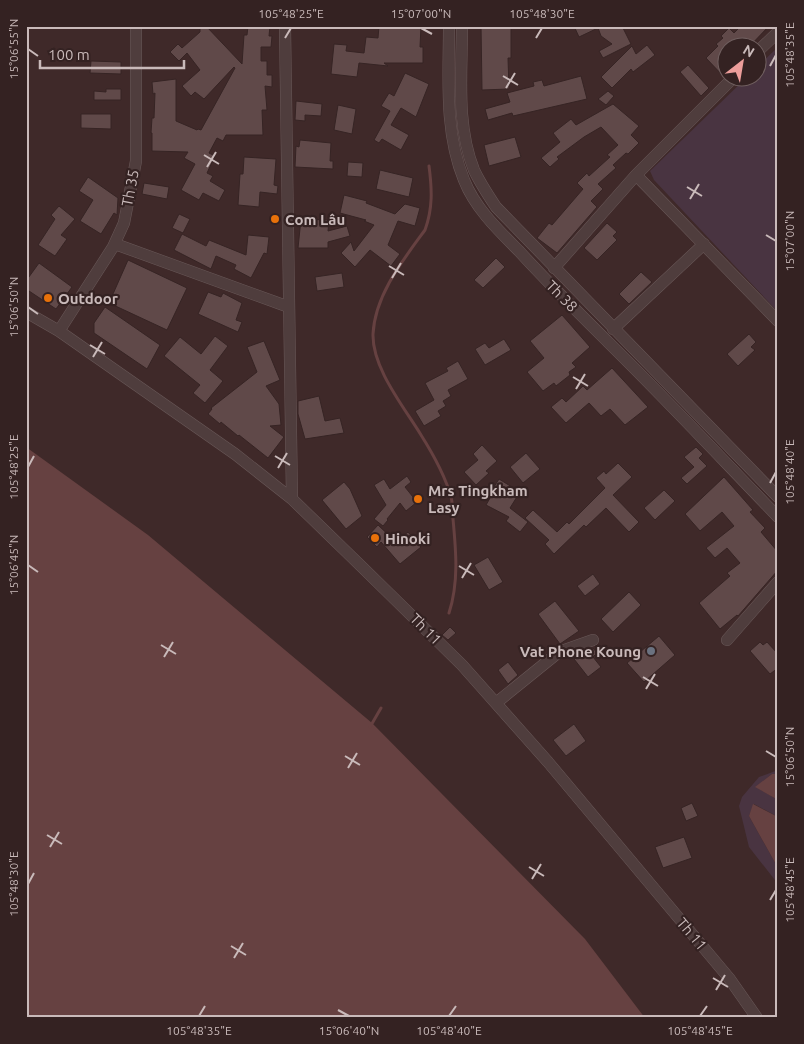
<svg xmlns="http://www.w3.org/2000/svg" width="804" height="1044" font-family="Ubuntu,sans-serif">
<style>
.green{fill:#493441}
.water{fill:#664141}
.lines{fill:none;stroke-linecap:round;stroke-linejoin:round}
.stream{stroke:#664141;stroke-width:3}
.building{fill:#604949;stroke:#362424}
.minor-casing{stroke:#695858;stroke-width:12}
.minor{stroke:#4f3d3d;stroke-width:11}
.ticks{fill:none;stroke:#c9baba;stroke-width:2}
.food-dot{fill:#e8710a;stroke:#342222;stroke-width:2}
.worship-dot{fill:#6b7280;stroke:#342222;stroke-width:2}
.labels{text-anchor:middle;dominant-baseline:central;stroke-width:4.5;stroke-linejoin:round;paint-order:stroke}
.street-label{font-size:15px;fill:#c9baba;stroke:#342222}
.poi-label{font-size:15px;font-weight:bold;fill:#c9baba;stroke:#342222;text-anchor:start}
.neatline{fill:none;stroke:#c9baba;stroke-width:2}
.ticks-label{font-size:12px;text-anchor:middle;fill:#c9baba}
</style>
<rect width="100%" height="100%" fill="#3f2929"/>
<path class="green" d="M778 47V312L654 180 650 171 746 78H756L757 67Z
M778 770V774H772L756 787 778 800V817L754 804 749 816 778 868V884L749 847 739 806 742 797 759 777Z"/>
<path class="water" d="M26 447 148 535 372 723 585 939 645 1018H26Z
M772 774H778V800L755 787Z
M753 804 778 817V868L749 816Z"/>
<g class="lines">
<path class="stream" d="M429 166C432 189 433 208 425 230 403 260 375 295 373 334 372 368 404 407 421 435 433 454 445 475 451 497 453 503 452 512 453 519 456 551 459 582 449 613
M370 727 381 708"/>
</g>
<path class="building" d="M200 26H206L242 64 244 35H247L248 26H270L269 36H272L271 47H261V61H267V75H272V87L265 86 267 110H262L263 135H226L223 141 217 138 209 153 215 156 207 173 213 176 210 181 225 190 219 201 203 193 199 200 181 190 195 164 184 158 188 152 152 151V133H151L152 118H154L155 93 153 94 152 82 176 79V121L197 130 198 129 201 130 235 68 234 67 204 99 195 92 191 96 182 86 200 70 187 53 179 61 170 52 178 44 182 48 200 32Z
M379 26H421L420 47H423V63H384L388 66 359 63 357 77 331 74 334 44 347 45 346 51 364 53 366 37 378 38Z
M481 26H511V58H508L509 89 482 90Z
M574 26H622L631 44 603 58 599 51 612 44 601 36 598 28 579 37Z
M741 26H769L748 48H726V74L724 77 706 58 718 46 716 44 723 38 721 36 729 28 734 33Z
M647 45 655 55 633 72 631 69 612 88 601 77 632 46 636 54Z
M91 61 121 62V74L90 73Z
M688 65 709 88 701 96 680 72Z
M405 73 429 84 416 117 401 108 391 125 409 135 401 150 382 139 379 143 374 140 390 111 381 106 389 93 394 96Z
M581 76 587 99 513 116 512 113 488 120 485 109 510 102 507 93 534 86 533 82 542 80 544 86Z
M106 89H121V100H94V91L106 92Z
M608 91 614 96 606 105 598 99Z
M296 101 322 104 321 116 305 115V121L295 120Z
M613 104 639 126 631 135 639 143 628 154 626 153 613 165 616 168 598 184 603 189 591 201 597 207 557 253 537 238 549 223 552 225 583 189 577 183 587 173 589 176 610 157 607 155 618 145 601 127 584 137 557 157 559 159 550 167 541 158 560 142 553 133 571 119 576 125Z
M338 105 356 109 352 134 334 130Z
M81 114H111V129L81 128Z
M515 137 521 157 489 166 484 145Z
M300 140 331 143 330 161H333V169L295 167 296 146 299 147Z
M244 157 276 159 274 185 278 186 277 194 260 192 259 207 238 205 240 174H243Z
M348 162 363 163 362 177 347 176Z
M380 170 413 178 409 197 376 189Z
M88 177 118 198 117 215 114 213 101 234 80 221 93 200 79 191Z
M144 183 169 187 167 199 142 194Z
M344 195 367 201 366 203 395 214 405 204 420 208 415 226 398 221 388 245 400 254 391 266 370 250 355 267 341 253 351 242 354 251 374 225 364 221 366 220 340 213Z
M59 206 75 219 61 235 67 239 55 256 38 245 55 219 51 215Z
M179 214 190 219 183 233 172 228Z
M301 219 329 220 328 231 347 226 350 236 328 242V248H298Z
M607 223 617 232 613 236 617 240 597 260 584 248Z
M182 234 206 246 209 240 246 255 248 235 269 237 267 254 264 253 251 278 234 269 236 265 216 256 211 269 174 250Z
M496 258 505 267 483 288 474 280Z
M128 260 187 288 167 330 109 303Z
M39 263 72 287 56 309 26 289V281Z
M641 272 652 282 629 304 619 294Z
M342 273 344 287 317 291 315 277Z
M208 292 221 297 223 293 242 303 236 320 242 322 238 332 198 314Z
M105 307 160 345 147 369 94 333V323Z
M562 315 590 347 572 363 576 367 569 372 570 375 556 386 554 383 543 391 527 372 544 358 530 341Z
M749 334 756 342 751 347 755 350 738 366 727 354Z
M215 336 228 346 210 370 223 381 205 403 193 393 200 385 164 356 180 337 201 354Z
M504 339 511 350 485 365 475 349 485 343 489 348Z
M264 341 280 380 266 386 279 404 281 425 270 426 284 437 268 458 239 435 238 436 221 422 220 424 208 414 212 409 211 408 257 372 247 347Z
M458 361 468 379 448 390 451 396 443 401 446 406 438 411 441 416 424 426 415 411 434 400 425 383 448 371 446 368Z
M612 368 648 407 625 425 610 409 601 416 589 403 566 423 551 407 562 398 566 402 583 386 587 390Z
M319 396 325 421 340 418 344 433 305 439 298 414V401Z
M482 445 497 461 486 471 489 473 476 485 464 472 478 460 473 454Z
M696 447 703 454 699 458 707 466 687 484 681 478 694 467 684 457Z
M526 453 540 469 523 483 510 467Z
M618 463 632 477 613 495 639 522 629 532 606 508 586 527 584 525 554 554 545 544 549 540 525 518 533 510 557 532 567 522 569 524 605 488 596 478 604 471 606 474Z
M407 476 411 482 405 487 417 502 406 511 400 503 387 519 388 520 383 526 374 519 386 505 374 485 384 479 390 489Z
M724 477 753 510 750 512 765 528 761 532 778 552V570L738 616 737 615 720 629 699 603 730 576 727 573 740 563 727 548 715 558 706 548 734 526 722 512 700 531 685 514Z
M499 479 520 492 510 508 528 522 520 532 506 521 509 517 486 505 494 491 492 490Z
M344 482 350 489 362 516 346 529 322 500Z
M664 490 675 501 655 520 644 508Z
M378 525 396 542 408 532 421 547 400 564 381 542 377 547 367 537Z
M488 557 503 582 489 590 474 565Z
M593 574 600 584 585 596 577 586Z
M629 592 641 605 613 632 601 619Z
M555 601 579 631 560 644 538 614Z
M450 627 456 633 448 640 442 635Z
M659 636 675 655 644 682 627 663Z
M760 642 763 645 767 642 778 654V668L770 674 750 651Z
M593 648 597 653 593 657 601 667 588 677 574 659 586 650Z
M508 662 518 675 508 684 498 670Z
M574 724 586 741 566 756 553 740Z
M692 803 698 816 686 821 681 808Z
M684 837 692 858 663 868 655 847Z"/>
<g class="lines">
<defs>
<path id="minor" d="M285 26 292 499
M449 26C449 77 444 131 464 180 475 208 498 230 519 251 548 283 579 313 609 343 667 400 722 459 778 517
M462 26C462 74 456 125 474 170 480 183 488 195 496 207L778 497
M756 53 778 32
M636 175 778 321
M115 244 289 307
M554 268 636 175 733 78
M26 312 59 331 235 454 292 499 362 567 462 665 548 762 729 978 757 1018
M613 329 704 244
M59 331 113 247 124 223 136 161V26
M727 640 778 582
M496 703 559 652 593 640"/>
</defs>
<use href="#minor" class="minor-casing"/>
<use href="#minor" class="minor"/>
</g>
<path class="ticks" d="M421 28 432 34M285 38 291 28M536 38 542 28M28 49 38 56M770 66 776 55M503 76 518 85M506 88 515 73M204 155 219 164M207 167 216 152M687 187 702 196M690 199 699 184M766 235 776 241M389 266 404 275M392 278 401 263M28 307 38 314M90 345 105 354M93 357 102 342M573 377 588 386M576 389 585 374M275 456 290 465M28 467 34 456M278 468 287 453M770 483 776 472M28 565 38 572M459 566 474 575M462 578 471 563M161 645 176 654M164 657 173 642M643 677 658 686M646 689 655 674M766 751 776 757M345 756 360 765M348 768 357 753M47 835 62 844M50 847 59 832M529 867 544 876M532 879 541 864M28 884 34 873M770 900 776 890M231 946 246 955M234 958 243 943M713 978 728 987M716 990 725 975M338 1010 349 1016M199 1016 205 1006M449 1016 456 1006M700 1016 707 1006"/>
<g class="food-dot">
<circle cx="275" cy="219" r="5"/>
<circle cx="48" cy="298" r="5"/>
<circle cx="418" cy="499" r="5"/>
<circle cx="375" cy="538" r="5"/>
</g>
<circle class="worship-dot" cx="651" cy="651" r="5"/>
<g class="labels">
<g class="street-label">
<text transform="translate(130 188) rotate(-79)">Th 35</text>
<text transform="translate(562 296) rotate(45)">Th 38</text>
<text transform="translate(426 629) rotate(45)">Th 11</text>
<text transform="translate(692 934) rotate(50)">Th 11</text>
</g>
<g class="poi-label">
<text x="285" y="219">Com Lâu</text>
<text x="58" y="298">Outdoor</text>
<text x="428" y="490">Mrs Tingkham<tspan x="428" dy="17">Lasy</tspan></text>
<text x="385" y="538">Hinoki</text>
<text x="641" y="651" text-anchor="end">Vat Phone Koung</text>
</g>
</g>
<rect width="804" height="1044" fill="none" stroke="#342222" stroke-width="55"/>
<g transform="translate(742 62) rotate(31)"><circle r="24" fill="#342222" stroke="#705f5f"/>
<path d="M0-4L9 19L0 12L-9 19Z" fill="#ed9e9b"/>
<text y="-8" font-size="14" font-weight="bold" text-anchor="middle" fill="#c9baba">N</text>
</g>
<path d="M40 60v8h144v-8" fill="none" stroke="#c9baba" stroke-width="2.5"/>
<text x="48" y="60" font-size="15" fill="#c9baba" stroke="#342222" stroke-width="4" paint-order="stroke">100 m</text>
<rect x="28" y="28" width="748" height="988" class="neatline"/>
<g class="ticks-label">
<text x="291" y="18">105°48'25"E</text>
<text x="421" y="18">15°07'00"N</text>
<text x="542" y="18">105°48'30"E</text>
<text transform="translate(14 49) rotate(-90)" y="4">15°06'55"N</text>
<text transform="translate(790 55) rotate(-90)" y="4">105°48'35"E</text>
<text transform="translate(790 241) rotate(-90)" y="4">15°07'00"N</text>
<text transform="translate(14 307) rotate(-90)" y="4">15°06'50"N</text>
<text transform="translate(14 467) rotate(-90)" y="4">105°48'25"E</text>
<text transform="translate(790 472) rotate(-90)" y="4">105°48'40"E</text>
<text transform="translate(14 565) rotate(-90)" y="4">15°06'45"N</text>
<text transform="translate(790 757) rotate(-90)" y="4">15°06'50"N</text>
<text transform="translate(14 884) rotate(-90)" y="4">105°48'30"E</text>
<text transform="translate(790 890) rotate(-90)" y="4">105°48'45"E</text>
<text x="199" y="1035">105°48'35"E</text>
<text x="349" y="1035">15°06'40"N</text>
<text x="449" y="1035">105°48'40"E</text>
<text x="700" y="1035">105°48'45"E</text>
</g>
</svg>
